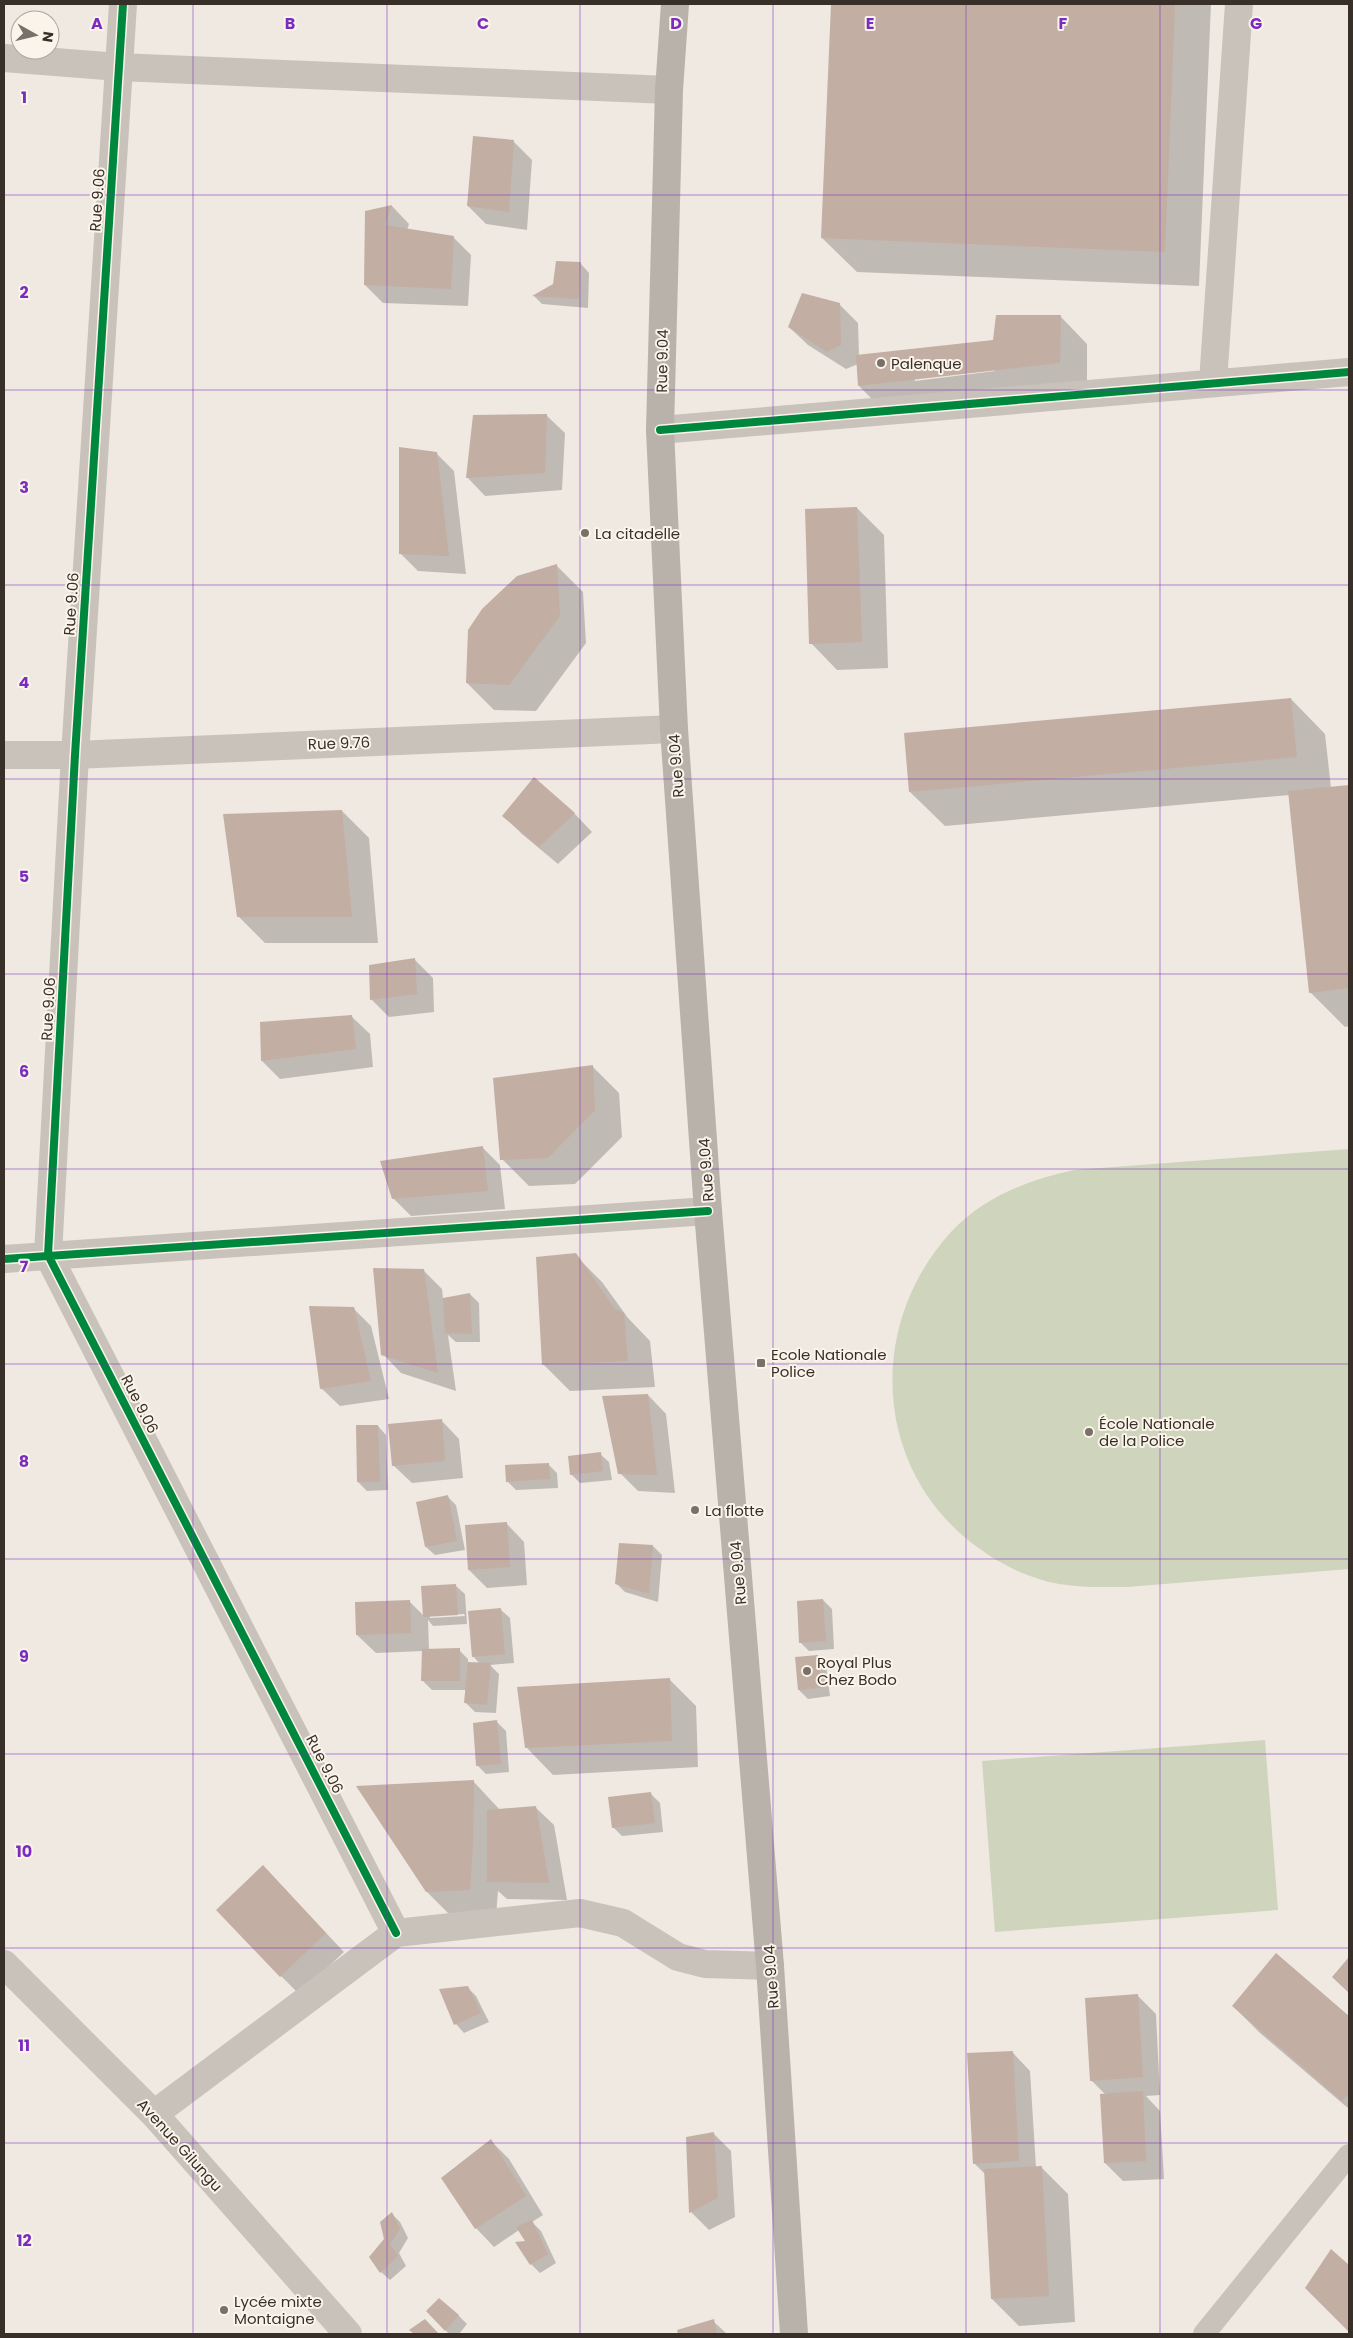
<svg xmlns="http://www.w3.org/2000/svg" width="1353" height="2338" font-family="Poppins,sans-serif">
<style>
.green{fill:#cfd5bc}
.shadow{fill:#0003;fill-rule:evenodd}
.building{fill:#c3aea3}
.lines{fill:none;stroke-linecap:round;stroke-linejoin:round}
.service{stroke:#c8c2bb;stroke-width:22}
.minor{stroke:#c8c2bb;stroke-width:28}
.secondary{stroke:#b9b2ab;stroke-width:28}
.cycleway-casing{stroke:#fbf4ea;stroke-width:11}
.cycleway{stroke:#00873e;stroke-width:8}
.grid{fill:none;stroke:#7b2cbf;stroke-width:1;stroke-opacity:0.55}
.poi-dot{fill:#79706a;stroke:#fbf4ea;stroke-width:2}
.labels{text-anchor:middle;dominant-baseline:central;stroke-width:4;stroke-linejoin:round;paint-order:stroke}
.street-label{font-size:15px;fill:#392f29;stroke:#fbf4ea}
.poi-label{font-size:15px;fill:#392f29;stroke:#fbf4ea;text-anchor:start}
.grid-label{font-size:16px;text-anchor:middle;font-weight:bold;fill:#7b2cbf;stroke:#fbf4ea;stroke-width:4;stroke-linejoin:round;paint-order:stroke}
</style>
<rect width="100%" height="100%" fill="#efe9e2"/>
<path class="green" d="M1349 1149V1569L1127 1587C1104 1587 1082 1588 1059 1584 1031 1579 1003 1566 980 1549 873 1474 865 1326 951 1232 983 1197 1028 1180 1074 1170Z
M1265 1740 1278 1910 995 1932 982 1761Z"/>
<path class="shadow" d="M832 4H1211L1199 286 857 272 822 238Z
M514 142 532 160 527 230 486 224 468 206Z
M392 206 409 224 407 230 453 237 471 255 468 306 383 303 365 285 367 212Z
M581 264 589 273 588 308 542 304 534 296 554 284Z
M839 304 858 323 859 356 994 341 1061 317 1087 344V389L886 413 859 386 858 364 846 369 808 345 789 327ZM994 369 995 371 915 381 914 378Z
M546 415 565 433 562 490 485 496 467 477Z
M436 453 454 471 466 574 418 571 400 553Z
M857 508 884 535 888 668 837 670 811 643Z
M556 565 583 592 586 643 536 711 494 710 467 683Z
M1291 699 1325 734 1331 788 1349 786V1026L1345 1027 1310 992 1290 795 945 826 910 792Z
M342 811 369 838 378 943H265L238 916Z
M574 813 592 832 558 864 522 834 504 816Z
M415 960 433 978 434 1012 389 1017 371 999Z
M351 1016 370 1034 373 1067 280 1079 262 1061Z
M592 1066 619 1093 622 1137 575 1184 529 1186 502 1159Z
M482 1147 500 1165 505 1209 411 1216 393 1198Z
M575 1255 602 1282 628 1318 650 1341 655 1387 570 1391 543 1364Z
M424 1271 442 1289 443 1299 470 1294 479 1303 480 1342H456L448 1335 456 1391 401 1373 383 1354Z
M353 1308 371 1326 389 1399 340 1406 321 1388Z
M648 1395 666 1414 675 1493 638 1491 620 1473Z
M441 1420 459 1439 463 1478 412 1483 393 1465Z
M378 1426 386 1435 388 1490 367 1491 358 1482Z
M600 1454 609 1462 612 1480 580 1483 571 1474Z
M548 1464 557 1473 558 1488 516 1490 507 1481Z
M447 1496 456 1505 465 1550 435 1555 426 1547Z
M506 1523 524 1542 527 1585 487 1588 469 1570Z
M653 1546 662 1555 658 1602 625 1592 616 1583Z
M456 1586 465 1594 467 1624 433 1626 428 1620 429 1650H459L468 1659V1663L480 1664 473 1656 501 1610 510 1618 514 1663 490 1665 499 1674 496 1713 475 1712 466 1703 467 1690H432L423 1681V1651L376 1653 357 1635 409 1601 424 1616ZM464 1614 465 1616 430 1618V1616Z
M823 1600 832 1609 834 1649 809 1651 800 1642Z
M817 1656 826 1665 830 1696 808 1699 799 1690Z
M669 1679 696 1706 698 1767 553 1775 527 1748Z
M497 1722 506 1731 509 1772 486 1774 477 1765Z
M473 1781 500 1810 535 1807 554 1825 567 1900 507 1899 498 1891 496 1916 454 1919 427 1892Z
M651 1794 660 1803 663 1832 622 1836 613 1827Z
M281 1885 344 1952 299 1994 281 1976Z
M1276 1955 1349 2018V2109L1260 2033 1233 2006Z
M467 1987 476 1996 489 2022 464 2033 456 2024Z
M1138 1996 1156 2014 1160 2095 1146 2096 1160 2111 1164 2179 1123 2181 1105 2163 1106 2095 1091 2080Z
M1012 2052 1030 2071 1036 2168 1041 2167 1068 2194 1075 2322 1019 2326 992 2299 985 2174 974 2163Z
M713 2133 731 2151 735 2217 709 2230 691 2212 687 2138Z
M491 2141 509 2159 543 2215 532 2222 541 2231 556 2263 540 2273 531 2264 527 2242 519 2230 494 2247 476 2228 442 2178Z
M392 2214 400 2222 408 2238 399 2253 406 2266 390 2280 381 2272Z
M1331 2251 1349 2266V2331L1306 2288Z
M428 2311 458 2315 467 2324 459 2334H449Z
M713 2321 727 2334H680L679 2331Z"/>
<path class="building" d="M831 4H1175L1165 252 821 238Z
M473 136 514 140 509 212 467 206Z
M392 205 385 225 454 236 451 289 364 285 365 211Z
M556 261 581 262 579 299 532 296 553 284Z
M802 293 840 303 841 345 827 352 788 327Z
M996 315H1061L1060 363 858 386 856 355 993 340Z
M547 414 545 473 466 478 473 415Z
M399 447 437 452 449 556 399 554Z
M857 507 862 642 809 644 805 509Z
M557 564 560 616 509 685 466 683 468 630 482 609 517 576Z
M1291 698 1297 757 909 792 904 733Z
M534 777 575 813 539 847 502 816Z
M1349 785V988L1309 993 1288 791Z
M342 810 352 917H237L223 814Z
M415 958 417 994 370 1000 369 965Z
M352 1015 356 1049 261 1061 260 1022Z
M593 1065 595 1110 548 1158 500 1160 493 1078Z
M483 1146 488 1191 392 1199 380 1161Z
M576 1253 615 1309 624 1313 628 1361 542 1365 536 1257Z
M373 1268 424 1269 438 1373 381 1355Z
M470 1293 472 1334 445 1333 443 1298Z
M309 1306 354 1307 371 1381 320 1389Z
M648 1394 657 1475 618 1474 602 1396Z
M442 1419 445 1461 392 1466 388 1424Z
M356 1425H378L380 1482H357Z
M601 1452 603 1471 570 1475 568 1456Z
M549 1463 550 1479 506 1482 505 1465Z
M448 1495 457 1541 425 1547 416 1502Z
M507 1522 510 1567 468 1570 465 1525Z
M619 1543 653 1545 649 1594 615 1584Z
M456 1584 458 1615 423 1617 421 1586Z
M823 1599 826 1641 799 1643 797 1601Z
M410 1600 411 1633 356 1635 355 1602Z
M501 1608 505 1654 472 1657 468 1611Z
M460 1648V1681H421L422 1649Z
M818 1655 821 1688 798 1690 795 1657Z
M468 1662 491 1663 487 1705 464 1703Z
M670 1678 672 1741 525 1748 517 1687Z
M497 1720 501 1764 476 1766 473 1723Z
M474 1780 473 1845 470 1890 426 1892 356 1786Z
M651 1792 655 1823 612 1828 608 1797Z
M536 1806 549 1883 487 1882V1810Z
M263 1865 326 1933 280 1977 216 1910Z
M1276 1953 1349 2016V2093L1342 2101 1232 2006Z
M1349 1957V1993L1332 1977Z
M468 1986 481 2013 454 2025 439 1989Z
M1138 1994 1143 2077 1090 2081 1085 1998Z
M1013 2051 1019 2161 973 2164 967 2053Z
M1143 2091 1146 2161 1104 2163 1100 2094Z
M714 2132 718 2198 689 2213 686 2137Z
M491 2139 526 2196 475 2229 441 2178Z
M1042 2166 1049 2296 991 2299 984 2169Z
M392 2212 400 2229 390 2244 398 2256 380 2273 369 2257 384 2239 380 2222Z
M532 2220 548 2254 530 2265 515 2242 525 2241 516 2227Z
M1331 2249 1349 2265V2332L1305 2288Z
M439 2298 459 2315 445 2331 426 2311Z
M425 2319 439 2334H414L409 2330Z
M714 2319 717 2334H678L677 2330Z"/>
<g class="lines">
<path class="service" d="M1204 2334 1349 2155"/>
<path class="minor" d="M123 4 75 755 48 1255 396 1933
M4 58 119 67 669 90
M1213 382 1239 4
M660 430 1349 372
M4 755H75L674 729
M4 1259 708 1211
M4 1964 154 2114 348 2334
M154 2114 396 1933 580 1913 623 1923 678 1957 705 1964 770 1966"/>
<path class="secondary" d="M675 4 669 90 660 430 674 729 708 1211 770 1966 794 2334"/>
<defs>
<path id="cycleway" d="M123 4 75 755 48 1255 396 1933
M660 430 1349 372
M4 1259 708 1211"/>
</defs>
<use href="#cycleway" class="cycleway-casing"/>
<use href="#cycleway" class="cycleway"/>
</g>
<path class="grid" d="M193 4V2334M387 4V2334M580 4V2334M773 4V2334M966 4V2334M1160 4V2334M4 195H1349M4 390H1349M4 585H1349M4 779H1349M4 974H1349M4 1169H1349M4 1364H1349M4 1559H1349M4 1754H1349M4 1948H1349M4 2143H1349"/>
<g class="poi-dot">
<circle cx="881" cy="363" r="5"/>
<circle cx="585" cy="533" r="5"/>
<rect x="756" y="1358" width="10" height="10" rx="2.5"/>
<circle cx="1089" cy="1432" r="5"/>
<circle cx="695" cy="1510" r="5"/>
<circle cx="807" cy="1671" r="5"/>
<circle cx="224" cy="2310" r="5"/>
</g>
<g class="labels">
<g class="street-label">
<text transform="translate(97 200) rotate(-86)">Rue 9.06</text>
<text transform="translate(662 361) rotate(-89)">Rue 9.04</text>
<text transform="translate(71 604) rotate(-86)">Rue 9.06</text>
<text transform="translate(339 743) rotate(-2)">Rue 9.76</text>
<text transform="translate(676 766) rotate(-94)">Rue 9.04</text>
<text transform="translate(48 1009) rotate(-87)">Rue 9.06</text>
<text transform="translate(706 1170) rotate(-94)">Rue 9.04</text>
<text transform="translate(140 1404) rotate(63)">Rue 9.06</text>
<text transform="translate(738 1573) rotate(-95)">Rue 9.04</text>
<text transform="translate(325 1764) rotate(63)">Rue 9.06</text>
<text transform="translate(771 1977) rotate(-94)">Rue 9.04</text>
<text transform="translate(180 2145) rotate(48)">Avenue Gilungu</text>
</g>
<g class="poi-label">
<text x="891" y="363">Palenque</text>
<text x="595" y="533">La citadelle</text>
<text x="771" y="1354">Ecole Nationale<tspan x="771" dy="17">Police</tspan></text>
<text x="1099" y="1423">École Nationale<tspan x="1099" dy="17">de la Police</tspan></text>
<text x="705" y="1510">La flotte</text>
<text x="817" y="1662">Royal Plus<tspan x="817" dy="17">Chez Bodo</tspan></text>
<text x="234" y="2301">Lycée mixte<tspan x="234" dy="17">Montaigne</tspan></text>
</g>
</g>
<g class="grid-label">
<text x="97" y="29">A</text>
<text x="290" y="29">B</text>
<text x="483" y="29">C</text>
<text x="676" y="29">D</text>
<text x="870" y="29">E</text>
<text x="1063" y="29">F</text>
<text x="1256" y="29">G</text>
<text x="24" y="103">1</text>
<text x="24" y="298">2</text>
<text x="24" y="493">3</text>
<text x="24" y="688">4</text>
<text x="24" y="882">5</text>
<text x="24" y="1077">6</text>
<text x="24" y="1272">7</text>
<text x="24" y="1467">8</text>
<text x="24" y="1662">9</text>
<text x="24" y="1857">10</text>
<text x="24" y="2051">11</text>
<text x="24" y="2246">12</text>
</g>
<rect width="1353" height="2338" fill="none" stroke="#392f29" stroke-width="10"/>
<g transform="translate(35 35) rotate(98)"><circle r="24" fill="#fbf4ea" stroke="#ada59d"/>
<path d="M0-4L9 19L0 12L-9 19Z" fill="#79706a"/>
<text y="-8" font-size="14" font-weight="bold" text-anchor="middle" fill="#392f29">N</text>
</g>
</svg>
